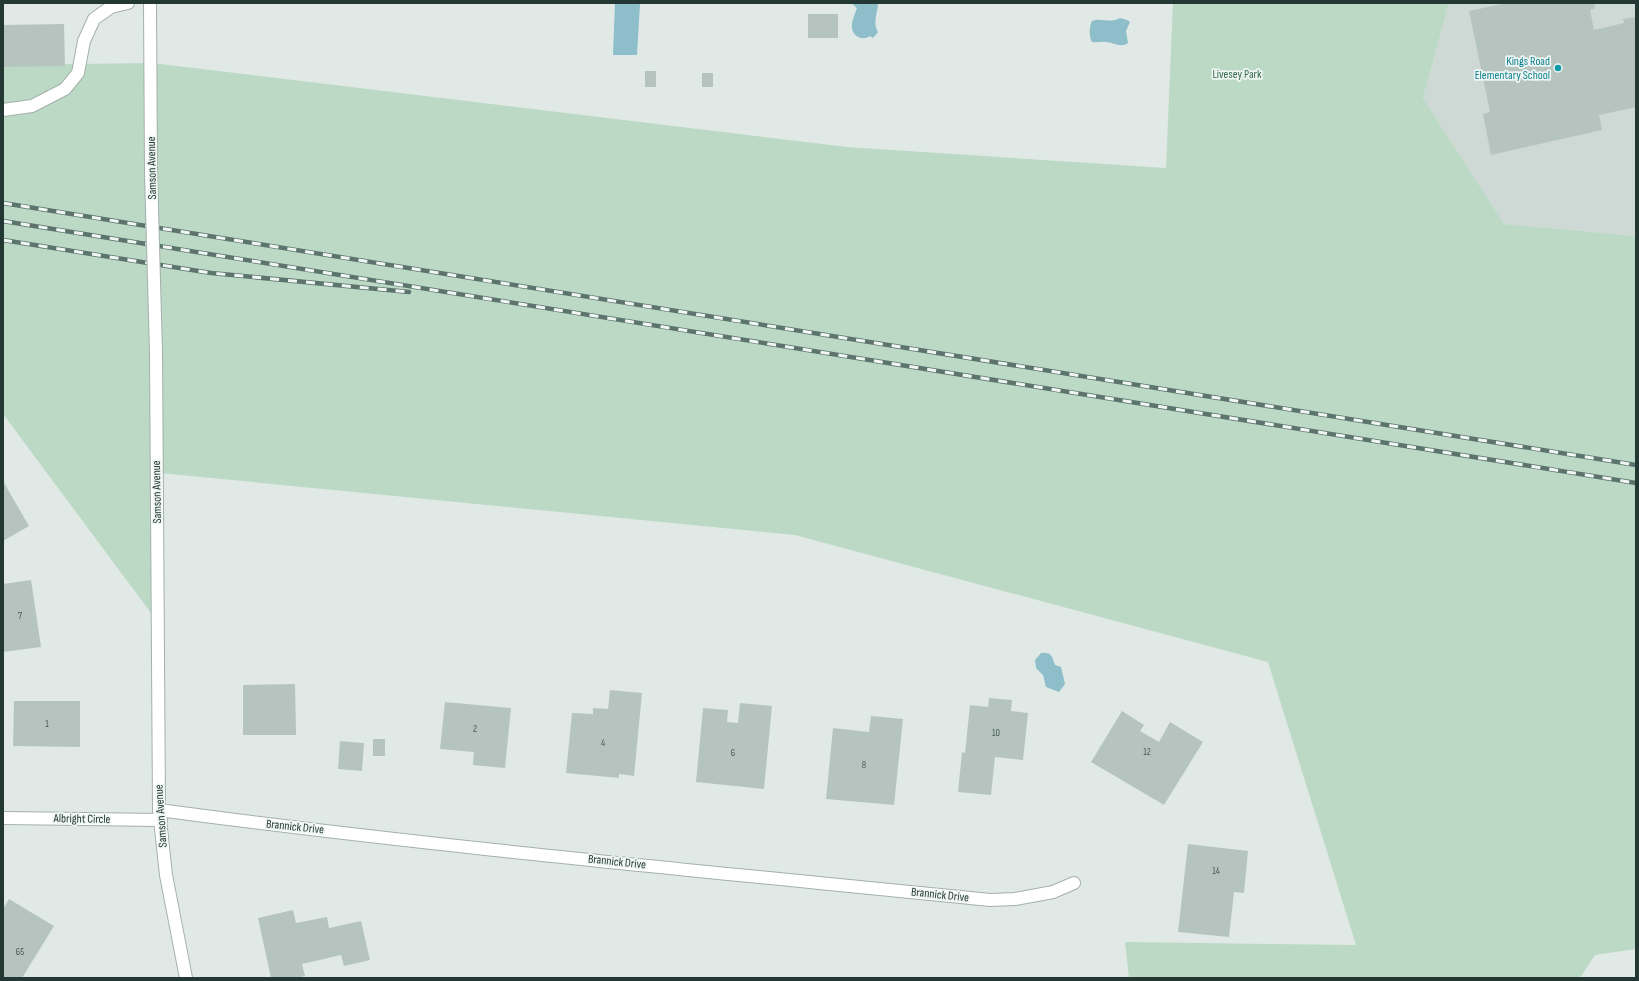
<svg xmlns="http://www.w3.org/2000/svg" width="1639" height="981" font-family="'Sofia Sans Condensed',sans-serif">
<style>
.built{fill:#ced9d5}
.green{fill:#bbd9c4}
.water{fill:#8dbec9}
.building{fill:#b6c4bf}
.lines{fill:none;stroke-linecap:round;stroke-linejoin:round}
.service-casing{stroke:#a4b0ad;stroke-width:14}
.minor-casing{stroke:#a4b0ad;stroke-width:14}
.service{stroke:#fff;stroke-width:12}
.minor{stroke:#fff;stroke-width:12}
.rail-casing{stroke:#5d746e;stroke-width:4.5}
.rail{stroke:#f0f6f3;stroke-width:3;stroke-dasharray:9;stroke-linecap:butt}
.minor-bridge-casing{stroke:#a4b0ad;stroke-width:14;stroke-linecap:butt}
.minor-bridge{stroke:#fff;stroke-width:12}
.culture-dot{fill:#0f9aa8;stroke:#f0f6f3;stroke-width:1.5}
.labels{text-anchor:middle;dominant-baseline:central;stroke-width:3.5;stroke-linejoin:round;paint-order:stroke}
.number-label{font-size:10px;fill:#485b56}
.culture-label{font-size:12px;fill:#0d838f;stroke:#f0f6f3;text-anchor:end}
.park-label{font-size:12px;fill:#316a4a;stroke:#f0f6f3}
.street-label{font-size:12px;fill:#233833;stroke:#f0f6f3}
</style>
<rect width="100%" height="100%" fill="#e0e9e6"/>
<path class="built" d="M1449 3H1636V236L1504 224 1423 98Z"/>
<path class="green" d="M1173 3H1449L1423 98 1504 224 1636 236V949L1595 955 1580 978H1129L1125 942 1356 945 1268 662 795 535 160 473 157 621 3 414V65L152 63 847 147 1166 168Z"/>
<path class="water" d="M615 3 640 4 637 55H613Z
M851 3H878C878 13 872 22 878 32L873 38 870 36C863 41 853 37 852 28 851 22 855 14 857 8Z
M1120 18 1127 20 1130 22 1126 31 1128 43C1120 48 1115 43 1106 42 1101 41 1097 43 1092 42 1089 37 1089 27 1092 21 1102 17 1110 24 1120 18Z
M1041 653C1052 652 1052 657 1055 665L1061 667 1065 684 1059 692 1046 687 1043 675 1036 668 1035 660Z"/>
<path class="building" d="M1507 3H1594L1595 8 1590 10 1594 30 1624 23 1623 19 1636 17V107L1599 115 1602 130 1491 155 1483 114 1490 112 1469 11Z
M808 14H838V38H808Z
M64 24 65 66 3 67V25Z
M645 71H656V87H645Z
M702 73H713V87H702Z
M3 481 29 526 3 541Z
M31 580 41 647 3 652V584Z
M295 684 296 735H243V685Z
M610 690 642 693 634 776 619 774V778L566 773 572 713 593 714V708L608 709Z
M989 698 1012 700 1011 711 1028 713 1023 760 995 757 991 795 958 792 962 752 965 753 970 705 988 707Z
M14 701H80V747L13 746Z
M445 702 511 708 505 768 473 765 474 752 440 749Z
M740 703 772 706 764 789 696 782 703 708 728 710 727 722 738 723Z
M1122 711 1144 725 1140 731 1159 742 1170 722 1203 742 1164 805 1091 762Z
M871 716 903 719 894 805 826 799 833 728 869 732Z
M373 739H385V756H373Z
M340 741 364 743 362 771 338 769Z
M1188 844 1248 851 1244 893 1234 892 1229 937 1178 932Z
M9 899 54 926 22 978H3V909Z
M293 910 296 923 327 917 329 928 361 921 370 960 344 966 341 955 302 964 305 976 296 978H271L258 918Z"/>
<g class="lines">
<defs>
<path id="service" d="M3 110 32 106 65 89 78 73 84 41 94 19 111 7 128 3"/>
<path id="minor" d="M150 3 151 172
M156 353 159 810 166 875 186 978
M159 810C435 847 713 872 990 900L1015 899 1053 892 1074 883
M3 818 161 820"/>
</defs>
<use href="#service" class="service-casing"/>
<use href="#minor" class="minor-casing"/>
<use href="#service" class="service"/>
<use href="#minor" class="minor"/>
<defs>
<path id="rail" d="M3 203 1636 465
M3 221 1636 483
M3 240 211 273 409 292"/>
</defs>
<use href="#rail" class="rail-casing"/>
<use href="#rail" class="rail"/>
<defs>
<path id="minor-bridge" d="M151 172 156 353"/>
</defs>
<use href="#minor-bridge" class="minor-bridge-casing"/>
<use href="#minor-bridge" class="minor-bridge"/>
</g>
<circle class="culture-dot" cx="1558" cy="68" r="4"/>
<g class="labels">
<g class="number-label">
<text x="20" y="616">7</text>
<text x="47" y="724">1</text>
<text x="475" y="729">2</text>
<text x="996" y="733">10</text>
<text x="603" y="743">4</text>
<text x="1147" y="752">12</text>
<text x="733" y="753">6</text>
<text x="864" y="765">8</text>
<text x="1216" y="871">14</text>
<text x="20" y="952">65</text>
</g>
<g class="culture-label">
<text x="1550" y="61">Kings Road<tspan x="1550" dy="14">Elementary School</tspan></text>
</g>
<g class="park-label">
<text x="1237" y="74">Livesey Park</text>
</g>
<g class="street-label">
<text transform="translate(152 168) rotate(-91)">Samson Avenue</text>
<text transform="translate(157 492) rotate(-91)">Samson Avenue</text>
<text transform="translate(161 816) rotate(-94)">Samson Avenue</text>
<text transform="translate(82 819) rotate(1)">Albright Circle</text>
<text transform="translate(295 827) rotate(6)">Brannick Drive</text>
<text transform="translate(617 862) rotate(6)">Brannick Drive</text>
<text transform="translate(940 895) rotate(6)">Brannick Drive</text>
</g>
</g>
<rect width="1639" height="981" fill="none" stroke="#233833" stroke-width="8"/>
</svg>
